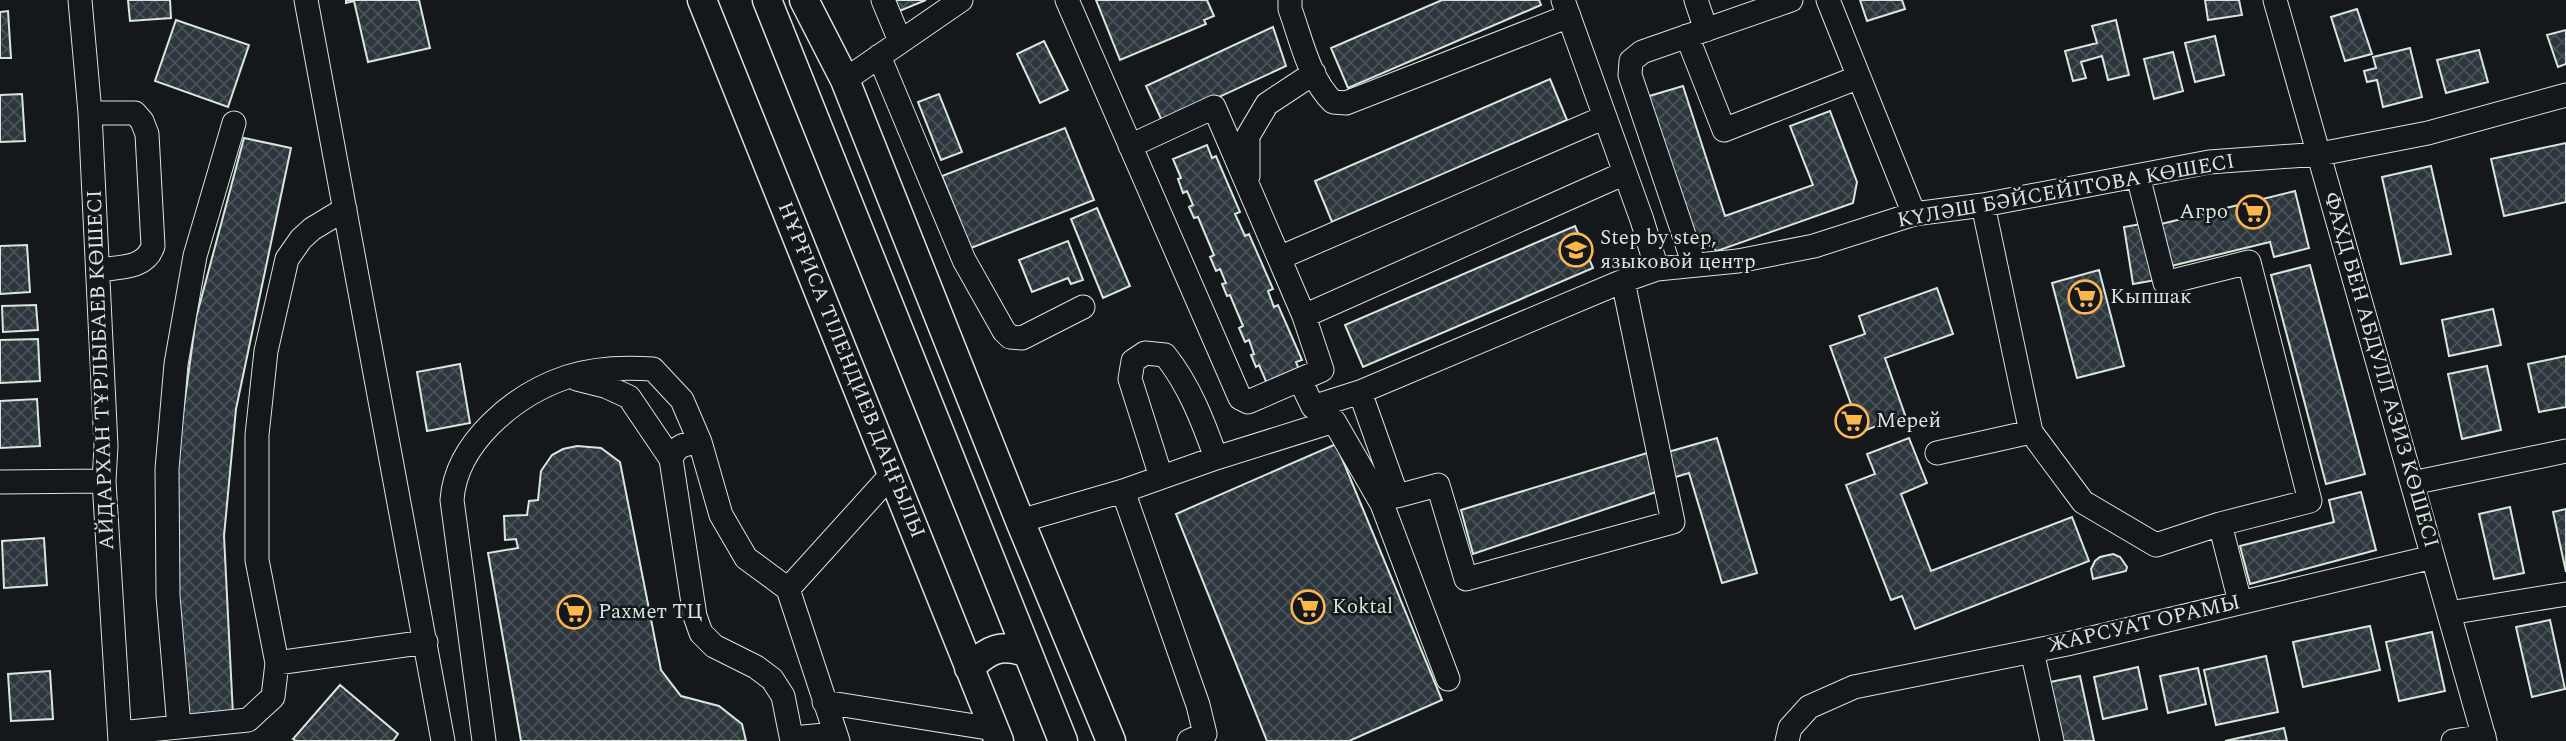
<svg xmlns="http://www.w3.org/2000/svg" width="2566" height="741" font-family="Spectral,serif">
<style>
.building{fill:url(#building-cross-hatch);stroke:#d8e6dc;stroke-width:2}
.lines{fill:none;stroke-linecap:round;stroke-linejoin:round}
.minor-casing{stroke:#d8e6dc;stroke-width:25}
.major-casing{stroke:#d8e6dc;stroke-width:31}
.minor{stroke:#14181c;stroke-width:23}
.major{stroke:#14181c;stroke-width:28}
.labels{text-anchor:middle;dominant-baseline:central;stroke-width:5;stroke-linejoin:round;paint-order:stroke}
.street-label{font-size:21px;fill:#d8e6dc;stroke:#14181c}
.poi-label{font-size:21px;fill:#d8e6dc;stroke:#14181c;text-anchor:start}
</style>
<defs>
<pattern id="building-cross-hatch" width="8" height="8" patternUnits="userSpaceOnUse" patternTransform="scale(1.75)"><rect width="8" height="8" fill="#2c363c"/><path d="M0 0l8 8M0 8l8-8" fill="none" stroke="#4a5358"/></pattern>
</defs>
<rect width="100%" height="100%" fill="#14181c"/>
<path class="building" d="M128 0H170L171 18 130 21Z
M346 0H419L430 48 368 62 354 1 346 3Z
M892 0H926L897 12Z
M1096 0H1207L1214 16 1204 20 1206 24 1120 60Z
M1442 0H1539L1541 5 1348 88 1331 48Z
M1860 0H1902L1905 9 1867 21Z
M2205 0H2239L2242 15 2208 20Z
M2357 9 2372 54 2345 61 2331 17Z
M8 11 11 58H0V12Z
M176 20 249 45 228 107 155 81Z
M2116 20 2129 75 2108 80 2102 56 2081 62 2086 78 2073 81 2065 51 2097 43 2092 26Z
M1273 27 1286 66 1163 123 1146 86Z
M2566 30V64L2558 67 2547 35Z
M2215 36 2224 75 2195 82 2185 43Z
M1044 41 1068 90 1040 103 1017 54Z
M2410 48 2422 97 2383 107 2377 80 2367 82 2364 71 2376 68 2373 57Z
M2479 50 2488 82 2446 93 2437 60Z
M2173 52 2183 91 2154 99 2144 59Z
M1550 79 1567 120 1332 222 1315 181Z
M1683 86 1725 216 1813 185 1790 126 1830 111 1857 182 1853 203 1717 251 1696 236 1646 97Z
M22 94 25 141 0 142V95Z
M939 94 962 152 941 160 918 102Z
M1065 128 1094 200 971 248 942 176Z
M244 138 291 148 236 409 224 536 233 715 188 718 177 577V457L196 318Z
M2566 143V202L2504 216 2491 159Z
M1207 145 1212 158 1216 156 1240 212 1235 214 1245 236 1249 234 1273 289 1268 291 1274 307 1278 305 1302 360 1296 362 1300 372 1268 386 1259 365 1256 367 1251 355 1254 354 1249 340 1245 342 1239 328 1243 326 1230 295 1227 296 1222 284 1226 283 1220 269 1216 271 1210 257 1214 255 1198 217 1194 218 1189 207 1193 205 1187 191 1183 193 1178 179 1181 178 1173 159Z
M2431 166 2451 254 2401 264 2382 177Z
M2295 191 2309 248 2274 257 2270 242 2167 267 2157 225Z
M1097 208 1130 286 1103 298 1071 219Z
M2147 223 2156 280 2133 284 2124 227Z
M1575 226 1593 268 1363 367 1345 325Z
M1068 241 1083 280 1071 284 1068 278 1032 292 1019 260Z
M27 245 30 292 0 294V246Z
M2310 265 2365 474 2326 484 2271 275Z
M2099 270 2124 366 2077 378 2052 283Z
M1937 288 1953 334 1885 358 1905 415 1861 432 1830 346 1865 334 1859 316Z
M36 305 38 330 3 332 2 306Z
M2493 309 2501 345 2449 356 2442 320Z
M38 339 40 381 0 383V340Z
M2566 356V407L2539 412 2528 364Z
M460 364 470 423 427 431 417 372Z
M2487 366 2501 430 2462 439 2448 374Z
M37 399 40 446 0 448V401Z
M1717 438 1757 573 1722 583 1689 473 1669 479 1661 454Z
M1909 438 1927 483 1901 494 1931 571 2072 517 2089 561 1915 629 1902 596 1891 600 1846 485 1875 474 1867 454Z
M1336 444 1442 700 1349 741H1267L1176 514Z
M577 446 601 448 620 462 661 670 681 696 719 706 742 724 746 741H521L488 553 518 548 516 539 505 540 504 516 527 515 529 501 538 500 541 471 552 455 563 449Z
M1647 453 1659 491 1473 554 1461 510Z
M2361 492 2376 550 2250 584 2240 546 2334 522 2329 500Z
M2510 507 2524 573 2494 579 2479 514Z
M2566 509V572L2553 512Z
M44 538 47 585 4 588 2 541Z
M2113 554 2120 557 2127 567 2126 571 2093 579 2091 569 2095 561 2100 557Z
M2550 620 2565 689 2532 697 2516 627Z
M2370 626 2380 670 2303 687 2293 642Z
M2432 632 2445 691 2399 701 2386 642Z
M2266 656 2278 712 2216 725 2204 670Z
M2138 667 2147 709 2103 719 2094 677Z
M2198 668 2206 704 2168 713 2160 676Z
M50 671 53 719 11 721 8 674Z
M2080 676 2094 741H2058L2045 683Z
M340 685 398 734 393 741H296L293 739Z
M2284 728 2287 741H2225Z"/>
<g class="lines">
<defs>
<path id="minor" d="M80 0 90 113 106 446 104 481 120 741
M306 0 443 741
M883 0 900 41
M1067 0 1240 398 1248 402 1322 370 1304 316
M1290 0V9C1301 39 1309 79 1333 102L1346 103 1569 16
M1563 0 1642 220 1657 269 1738 261 1814 246 1914 214 1983 205 2209 162 2320 154 2428 133 2566 95
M1696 0 1706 30
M1828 0 1914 214
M2275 0 2485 741
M1687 36 1724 130 1859 77
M879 56 964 260 1004 331 1010 337 1022 338 1083 307
M845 80 961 0
M90 113H135L142 121 147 134 153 246C146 269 119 267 98 270
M1130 146 1214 107 1304 316 1625 173
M1248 176V136L1267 104 1314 73
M2138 176 2165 283 2249 262 2310 501 2220 524 2240 602
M1983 205 2031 432 2083 502 2156 545 2220 524
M1279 258 1605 117
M1694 265 1630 75 1631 61 1642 52 1791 0
M1623 281 1673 522 1466 579 1438 485 1397 496 1360 392 1623 281 1657 269
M577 379 605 386 629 397 671 459
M1300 380 1313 407 1360 392
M1937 453 2031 432
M1161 477 1130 379 1133 361 1145 353 1165 355C1189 385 1203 421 1216 458
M0 482 104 481
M2412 483 2566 451
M1123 491 1198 705 1205 734 1189 741
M1020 521 1123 491 1216 458 1334 421 1382 504 1448 679
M788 589 746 558 721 515 700 442C686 444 677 444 671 459L695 616 701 633 714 646 756 667 772 679 783 696 792 741
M2449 613 2566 594
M2032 651 2052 741
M277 663 426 642
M824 702 994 729
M179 727 168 596 167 469 176 364 195 256 234 123
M120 733 248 720 273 697 277 663 257 560V435L266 351 287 259 301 239 312 229 345 209
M793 738 835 734
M484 741 452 500C456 442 516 394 567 377 594 368 625 367 653 369L682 400 700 442
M838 741 788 589 892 474
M1787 741 1790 728 1809 707 1854 687 2067 644 2433 557
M2453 741 2484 736"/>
<path id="major" d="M702 0 999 741
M767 0 1063 741
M804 0 845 80 1020 521 1111 741
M969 668C989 649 1001 643 1028 653"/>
</defs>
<use href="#minor" class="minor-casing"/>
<use href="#major" class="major-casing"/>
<use href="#minor" class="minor"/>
<use href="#major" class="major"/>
</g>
<defs>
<symbol id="supermarket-ring" viewBox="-11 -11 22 22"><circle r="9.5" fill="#14181c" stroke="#ffb74d" stroke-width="1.5"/><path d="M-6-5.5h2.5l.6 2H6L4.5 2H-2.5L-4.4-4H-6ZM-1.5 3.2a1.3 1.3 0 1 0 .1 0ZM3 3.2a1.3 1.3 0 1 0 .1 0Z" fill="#ffb74d"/></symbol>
<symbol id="school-ring" viewBox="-11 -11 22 22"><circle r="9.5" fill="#14181c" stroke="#ffb74d" stroke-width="1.5"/><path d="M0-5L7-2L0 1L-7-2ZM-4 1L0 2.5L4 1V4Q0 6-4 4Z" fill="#ffb74d"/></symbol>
</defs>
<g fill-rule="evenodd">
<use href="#supermarket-ring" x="2234" y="193" width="38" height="38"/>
<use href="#school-ring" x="1557" y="231" width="38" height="38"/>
<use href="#supermarket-ring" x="2066" y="278" width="38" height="38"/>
<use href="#supermarket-ring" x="1833" y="402" width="38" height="38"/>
<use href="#supermarket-ring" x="1289" y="588" width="38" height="38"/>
<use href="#supermarket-ring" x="555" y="593" width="38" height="38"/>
</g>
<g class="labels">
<g class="street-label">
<text transform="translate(2066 191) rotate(-10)">КҮЛӘШ БӘЙСЕЙІТОВА КӨШЕСІ</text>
<text transform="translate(101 370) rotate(-92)">АЙДАРХАН ТҰРЛЫБАЕВ КӨШЕСІ</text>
<text transform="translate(851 370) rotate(68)">НҰРҒИСА ТІЛЕНДИЕВ ДАҢҒЫЛЫ</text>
<text transform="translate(2381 370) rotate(74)">ФАХД БЕН АБДУЛЛ АЗИЗ КӨШЕСІ</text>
<text transform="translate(2144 624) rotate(-13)">ЖАРСУАТ ОРАМЫ</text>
</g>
<g class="poi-label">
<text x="2228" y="212" text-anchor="end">Агро</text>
<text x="1600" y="238">Step by step,<tspan x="1600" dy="24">языковой центр</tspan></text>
<text x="2110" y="297">Кыпшак</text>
<text x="1876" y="421">Мерей</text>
<text x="1332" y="607">Koktal</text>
<text x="598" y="612">Рахмет ТЦ</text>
</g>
</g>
</svg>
